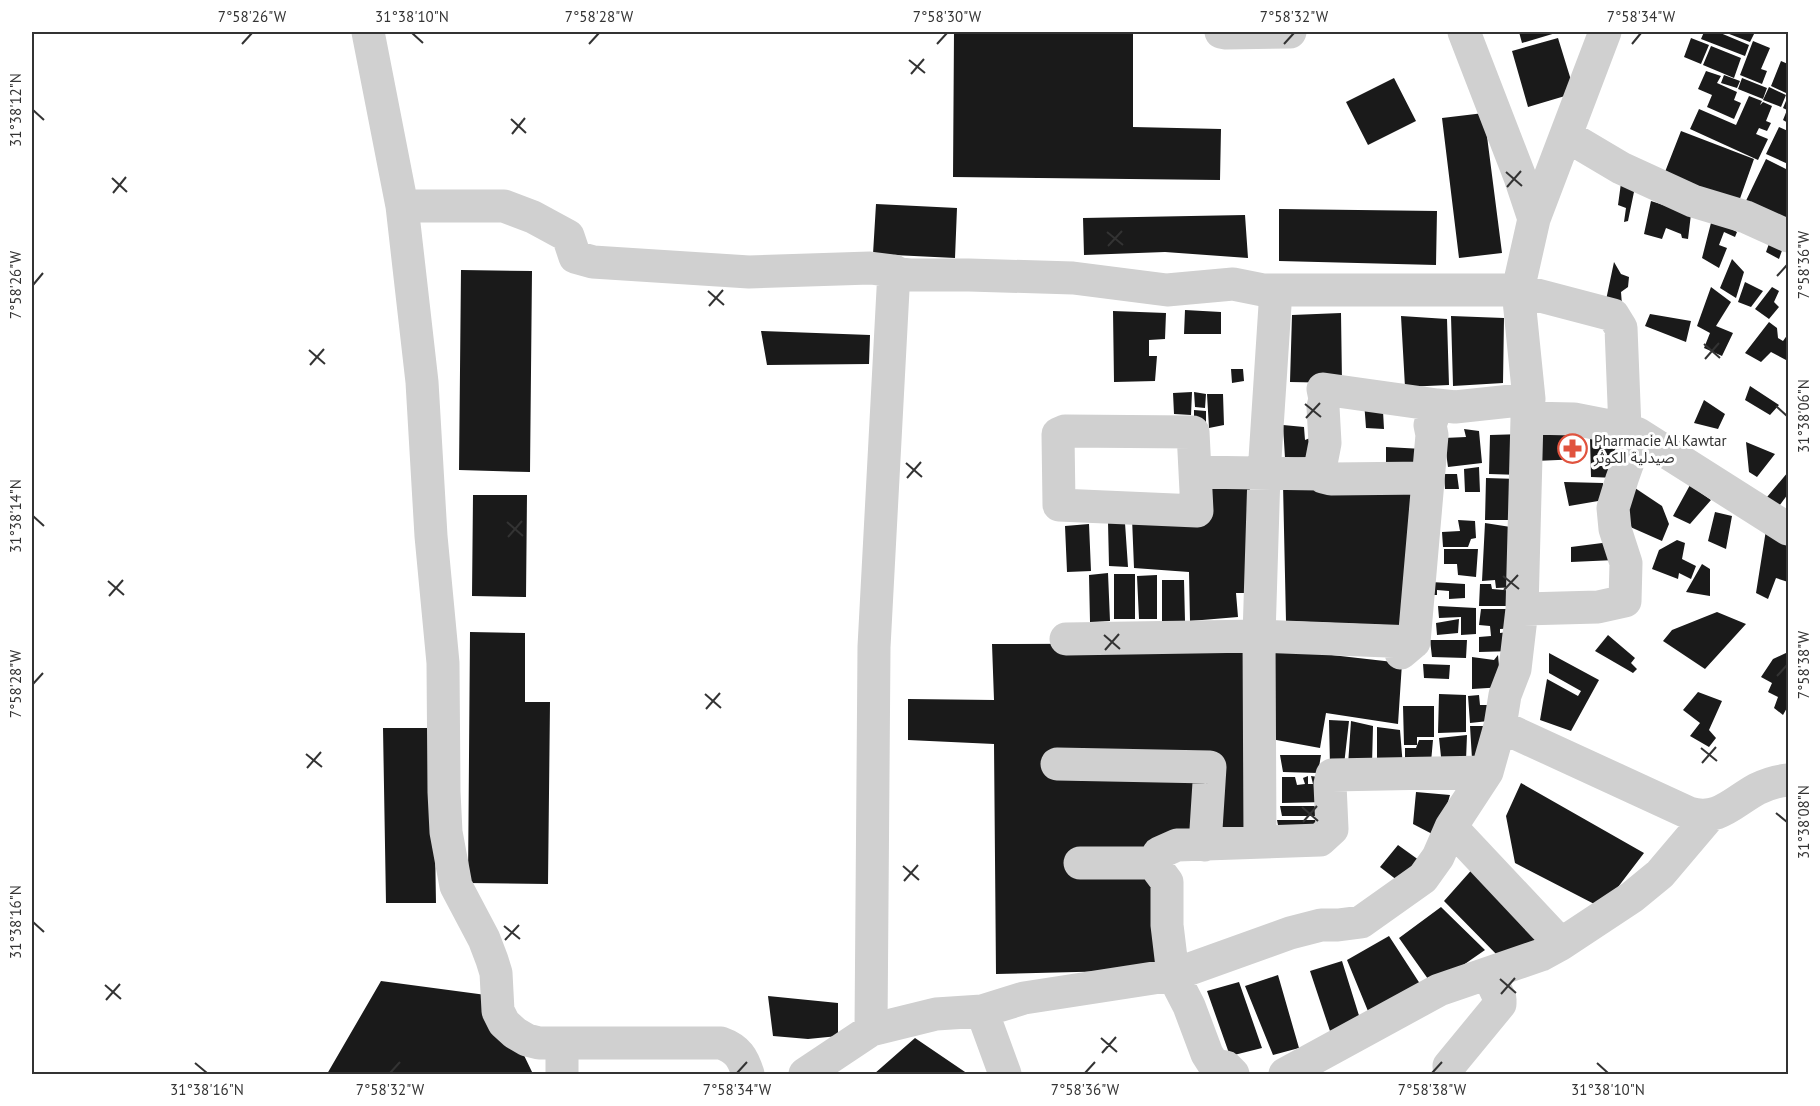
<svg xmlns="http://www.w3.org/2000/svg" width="1820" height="1106" font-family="'PT Sans','Noto Sans Arabic',sans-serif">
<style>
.building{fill:#1a1a1a}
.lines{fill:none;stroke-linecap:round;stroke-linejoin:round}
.minor{stroke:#d0d0d0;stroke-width:33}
.ticks{fill:none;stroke:#333;stroke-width:2}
.labels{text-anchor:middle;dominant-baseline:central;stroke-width:6;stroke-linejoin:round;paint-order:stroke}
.poi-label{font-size:15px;fill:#333;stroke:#fff;text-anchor:start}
.neatline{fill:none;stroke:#333;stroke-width:2}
.ticks-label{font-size:15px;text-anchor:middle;fill:#333}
</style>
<rect width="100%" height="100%" fill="#fff"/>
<path class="building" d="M954 32H1133V127L1221 129 1220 180 953 177Z
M1519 32H1559L1522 43Z
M1704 32H1718L1749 45 1745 56 1701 39Z
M1724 32H1755L1750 42Z
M1558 38 1575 93 1528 107 1512 51Z
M1691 38 1709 45 1701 64 1684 57Z
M1753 41 1770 48 1761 69 1767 71 1762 84 1740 75Z
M1711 46 1741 58 1734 78 1703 65Z
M1781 61 1788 64V94L1771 86Z
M1706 71 1721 76 1717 83 1737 92 1734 100 1741 103 1734 119 1707 107 1712 95 1698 89Z
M1724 75 1740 81 1737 88 1721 83Z
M1394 78 1416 121 1368 145 1346 102Z
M1742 78 1767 88 1763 99 1738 89Z
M1769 87 1786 95 1781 107 1763 100Z
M1749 96 1762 101 1760 105 1763 102 1772 106 1766 121 1771 123 1767 131 1759 128 1756 134 1768 139 1758 160 1690 129 1699 109 1736 125Z
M1788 96V123L1783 120 1787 110 1783 108Z
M1484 113 1502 253 1459 258 1442 118Z
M1779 127 1788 131V164L1766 154Z
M1681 131 1754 159 1737 207 1663 177Z
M1766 159 1788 170V227L1743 207Z
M1621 183 1635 187 1628 221 1624 222 1626 208 1618 205Z
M1651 201 1691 214 1688 239 1682 238 1681 234 1666 228 1662 239 1644 234Z
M876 204 957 208 955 258 873 254Z
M1279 209 1437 211 1436 265 1279 261Z
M1245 215 1248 258 1165 252 1084 255 1083 218Z
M1712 219 1737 232 1735 237 1724 232 1719 245 1727 248 1719 268 1702 258Z
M1771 238 1784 245 1779 259 1766 252Z
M1732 259 1744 272 1736 298 1720 288Z
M1614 262 1621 274 1629 277 1628 287 1621 292 1622 305 1606 300Z
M461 270 532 271 530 472 459 470Z
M1745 282 1763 291 1751 307 1738 302Z
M1711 287 1731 302 1716 326 1733 333 1722 356 1704 348 1710 333 1697 326Z
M1772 287 1779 291 1774 302 1779 307 1769 319 1755 309Z
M1185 310 1221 312V334H1184Z
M1113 311 1166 313 1165 339 1149 340V356H1157L1155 381 1114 382Z
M1341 313 1342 383 1290 382 1292 315Z
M1650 314 1691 321 1686 342 1645 326Z
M1401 316 1447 319 1449 385 1405 387Z
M1451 316 1504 318 1503 383 1453 386Z
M1769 322 1777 328 1778 338 1783 341 1788 334V357L1786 360 1771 352 1761 362 1745 353Z
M761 331 870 335 869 364 767 365Z
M1231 369H1243L1244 381 1232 383Z
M1750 386 1779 405 1770 415 1745 400Z
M1192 392 1191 415 1174 414 1173 393Z
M1194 392 1206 394 1205 408 1195 407Z
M1207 394H1223L1224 425 1209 428Z
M1704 400 1725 414 1718 429 1694 423Z
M1364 401 1383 411 1384 429 1366 428Z
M1194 410 1206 411V428L1194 429Z
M1580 421 1581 459 1535 461 1534 422Z
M1283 425 1304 427 1305 440 1310 438 1317 457 1285 458Z
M1464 429 1479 431 1482 463 1448 467 1444 438 1466 437Z
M1524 434 1521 475 1489 474 1490 435Z
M1590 438 1619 440 1617 478 1591 477Z
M1746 442 1775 454 1757 477 1749 472Z
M1386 447 1423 449 1422 474 1386 473Z
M1479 467 1480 492H1465L1464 469Z
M1788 472V494L1774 513 1762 503Z
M1444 474H1457L1459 489H1445Z
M1486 478 1518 479V520H1485Z
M1203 479 1250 483 1247 593H1236L1238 617 1190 621 1189 572 1134 568 1132 518 1202 522Z
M1564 482 1603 483 1604 500 1569 506Z
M1626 482 1662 506 1669 524 1662 541 1619 522Z
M1283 484 1419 485 1408 626 1286 621Z
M1690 485 1711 500 1690 524 1673 516Z
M473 495H527L526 597 472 596Z
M1715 512 1732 516 1726 549 1708 541Z
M1458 520 1475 521 1476 538 1471 539 1468 547H1443L1442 532 1460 531Z
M1108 522 1125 523 1128 567 1109 566Z
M1485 523 1517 528 1520 587 1496 588 1495 580 1482 581Z
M1089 524 1091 571 1067 572 1065 526Z
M1766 530 1788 546V582L1776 578 1768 599 1756 593Z
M1677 540 1685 543 1682 559 1696 566 1691 579 1679 573 1678 579 1652 569 1659 550Z
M1610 542 1615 560 1571 562V547Z
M1444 549H1478L1476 577 1458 575 1457 564H1444Z
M1702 564 1710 569V596L1686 592Z
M1108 573 1110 621 1090 622 1089 575Z
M1114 574H1135V619H1114Z
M1157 575V619H1139L1137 576Z
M1162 580H1184L1185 621 1162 622Z
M1431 582 1465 584V598L1449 599V591L1437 590V595H1432Z
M1480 584H1491L1492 589 1516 591 1517 606H1479Z
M1438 606 1476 608V634L1461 635V617L1439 618Z
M1481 609H1515L1517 628 1500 629V633L1516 631 1514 651 1479 652V637L1491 636 1490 626 1479 625Z
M1717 612 1746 624 1705 669 1663 641 1672 630Z
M1459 619 1458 633 1437 635 1436 623Z
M470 632 525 633V702H550L548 884 468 883Z
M1608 635 1635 658 1631 663 1637 669 1633 673 1595 651Z
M1430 640H1467L1466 658 1432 657Z
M1254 643 1255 839 1211 840 1205 772 1202 840 1150 870 1157 970 996 974 994 744 908 740V699L994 700 992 644Z
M1270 648 1402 663 1398 724 1326 713 1320 748 1271 739Z
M1788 652V706L1783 715 1774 708 1778 697 1768 692 1772 683 1761 677 1773 659Z
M1549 653 1599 680 1571 731 1540 720 1547 679 1578 696 1581 691 1549 673Z
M1498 655 1499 666 1504 687 1472 689V657L1494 660Z
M1423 664 1450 665 1449 679 1424 678Z
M1698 692 1722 701 1709 730 1716 738 1709 747 1690 736 1700 723 1683 710Z
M1439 694 1466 695V732L1438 733Z
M1479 695 1480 705H1490L1498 720 1470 723 1468 696Z
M1403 706H1434V737H1417V745H1404Z
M1329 720 1349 721 1344 765 1330 766Z
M1351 721 1373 726 1372 765H1348Z
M1470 726H1497L1488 758 1472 759Z
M1377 727 1400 730 1403 767 1377 764Z
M383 728H433L436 903H386Z
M1467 735 1466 760 1442 766 1439 738Z
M1419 740H1433L1431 762 1405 764V748H1416Z
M1280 755H1321L1318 773 1283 772Z
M1308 776V784H1313L1311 776 1318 777 1325 802 1282 803V777H1295L1297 785 1305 784 1303 778Z
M1521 783 1644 853 1602 908 1515 863 1506 816Z
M1416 792 1450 795 1438 837 1413 824Z
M1280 806H1327L1326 816H1282Z
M1277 820H1328L1326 828 1279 830Z
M1398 845 1423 863 1402 884 1380 867Z
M1476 865 1544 945 1502 960 1444 901Z
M1441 907 1485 950 1433 986 1399 938Z
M1389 936 1424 990 1370 1016 1347 960Z
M1342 961 1361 1022 1330 1031 1310 971Z
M1278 975 1299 1048 1273 1055 1245 986Z
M381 981 486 995 520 1047 533 1074H327Z
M1239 982 1262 1048 1230 1056 1207 991Z
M768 996 838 1003V1036L808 1039 773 1036Z
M915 1038 968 1074H874Z"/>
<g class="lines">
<path class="minor" d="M368 32 402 206 422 382 431 536 443 663 444 792 446 832 456 886 484 939 492 960 496 973 498 1011 504 1023 515 1033 527 1040 539 1043H721C738 1049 743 1058 748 1074
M1221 32 1226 33 1290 32
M1464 32 1520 177 1534 219
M1567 136 1621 168 1693 201 1746 217 1788 236
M402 206H504L533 217 568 236 575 257 593 262 749 272 870 268 894 271 900 274 910 275H969L1073 278 1167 290 1233 284 1263 290H1518L1613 315 1621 328 1625 429 1638 434 1622 479 1613 508 1615 529 1626 563 1625 601 1598 607 1522 609
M1437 405 1455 407 1529 399
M1527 418 1574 419 1625 429
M1065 431 1193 432 1197 511 1059 505 1058 434Z
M1638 434 1788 529
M1195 472 1319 474
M1066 639 1259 636 1414 642 1401 653
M1414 642 1432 435 1430 425 1437 405 1323 389 1325 399 1323 407 1325 443 1319 474 1323 477 1331 479 1428 478
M1500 726 1689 813C1718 822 1733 802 1757 789 1767 784 1777 781 1788 780
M1057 764 1210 767 1205 845
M1451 827 1561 944
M1260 842 1259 636 1264 474 1276 290
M1080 863H1153
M982 1011 1005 1074
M871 1030 874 647 894 271
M562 1043V1074
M805 1074 871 1030 936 1014 982 1011 1024 998 1173 975 1290 933 1321 925H1338L1361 922 1423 878 1438 857 1451 827 1487 772 1500 726 1505 695 1515 669 1522 609 1527 418 1529 399 1518 290 1534 219 1605 32
M1233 1074 1226 1067 1214 1065 1207 1054 1189 1006 1173 975 1167 925V882L1153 863 1159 853 1177 845 1320 840 1332 829 1330 784 1332 775 1487 772
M1285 1074 1439 990 1541 955 1561 944 1632 897 1660 874 1710 815
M1450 1074 1449 1066 1500 1004V999L1488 974"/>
</g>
<path class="ticks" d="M412 33 423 43M242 44 252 33M589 44 599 33M937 44 947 33M1284 44 1294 33M1632 44 1641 33M909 60 925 73M911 74 924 59M33 110 44 120M511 119 526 133M512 134 525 118M1506 172 1522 186M112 178 127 192M1507 187 1521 171M113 193 126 177M1107 232 1123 245M1108 246 1122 231M1777 276 1787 265M33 285 43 273M708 291 724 305M709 306 723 290M1704 344 1720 358M309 350 325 364M1705 359 1719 343M310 365 324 349M1305 404 1321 417M1776 406 1787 416M1306 418 1320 403M906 463 922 477M907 478 921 462M33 516 44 526M507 522 523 536M508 537 522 521M1503 576 1519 589M108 581 124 595M1504 590 1518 575M109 596 123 580M1104 635 1120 649M1105 650 1119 634M1777 676 1787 665M33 684 43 673M705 694 721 708M706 709 720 693M1701 748 1717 761M306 754 322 767M1702 763 1716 747M307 768 321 752M1302 807 1318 821M1776 813 1787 822M1303 822 1317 806M903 866 919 880M904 881 918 865M33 922 44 932M504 926 520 939M505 940 519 925M1500 979 1516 993M105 985 121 999M1501 994 1515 978M106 1000 120 984M1101 1038 1117 1052M1102 1053 1116 1037M195 1063 207 1073M1597 1063 1608 1073M390 1073 400 1062M737 1073 747 1062M1085 1073 1095 1062M1432 1073 1442 1062"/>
<defs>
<symbol id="pharmacy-ring" viewBox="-11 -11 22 22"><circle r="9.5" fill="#fff" stroke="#e0533e" stroke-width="1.5"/><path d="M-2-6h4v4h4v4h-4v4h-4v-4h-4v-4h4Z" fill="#e0533e"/></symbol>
</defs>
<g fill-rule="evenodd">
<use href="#pharmacy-ring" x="1556" y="432" width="33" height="33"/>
</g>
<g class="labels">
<g class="poi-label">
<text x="1594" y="440">Pharmacie Al Kawtar<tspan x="1594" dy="17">صيدلية الكوثر</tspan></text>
</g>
</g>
<rect width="1820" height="1106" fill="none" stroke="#ffffff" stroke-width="66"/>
<rect x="33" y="33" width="1754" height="1040" class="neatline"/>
<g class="ticks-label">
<text x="252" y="22">7°58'26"W</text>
<text x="412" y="22">31°38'10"N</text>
<text x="599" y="22">7°58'28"W</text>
<text x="947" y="22">7°58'30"W</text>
<text x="1294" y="22">7°58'32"W</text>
<text x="1641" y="22">7°58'34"W</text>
<text transform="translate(16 110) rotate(-90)" y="5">31°38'12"N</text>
<text transform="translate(1804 265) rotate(-90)" y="5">7°58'36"W</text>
<text transform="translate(16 285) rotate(-90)" y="5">7°58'26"W</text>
<text transform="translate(1804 416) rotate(-90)" y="5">31°38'06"N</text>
<text transform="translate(16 516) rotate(-90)" y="5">31°38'14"N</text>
<text transform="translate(1804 665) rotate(-90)" y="5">7°58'38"W</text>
<text transform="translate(16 684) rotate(-90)" y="5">7°58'28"W</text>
<text transform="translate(1804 822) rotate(-90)" y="5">31°38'08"N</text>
<text transform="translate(16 922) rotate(-90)" y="5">31°38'16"N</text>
<text x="207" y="1095">31°38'16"N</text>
<text x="390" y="1095">7°58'32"W</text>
<text x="737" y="1095">7°58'34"W</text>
<text x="1085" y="1095">7°58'36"W</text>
<text x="1432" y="1095">7°58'38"W</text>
<text x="1608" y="1095">31°38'10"N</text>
</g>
</svg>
